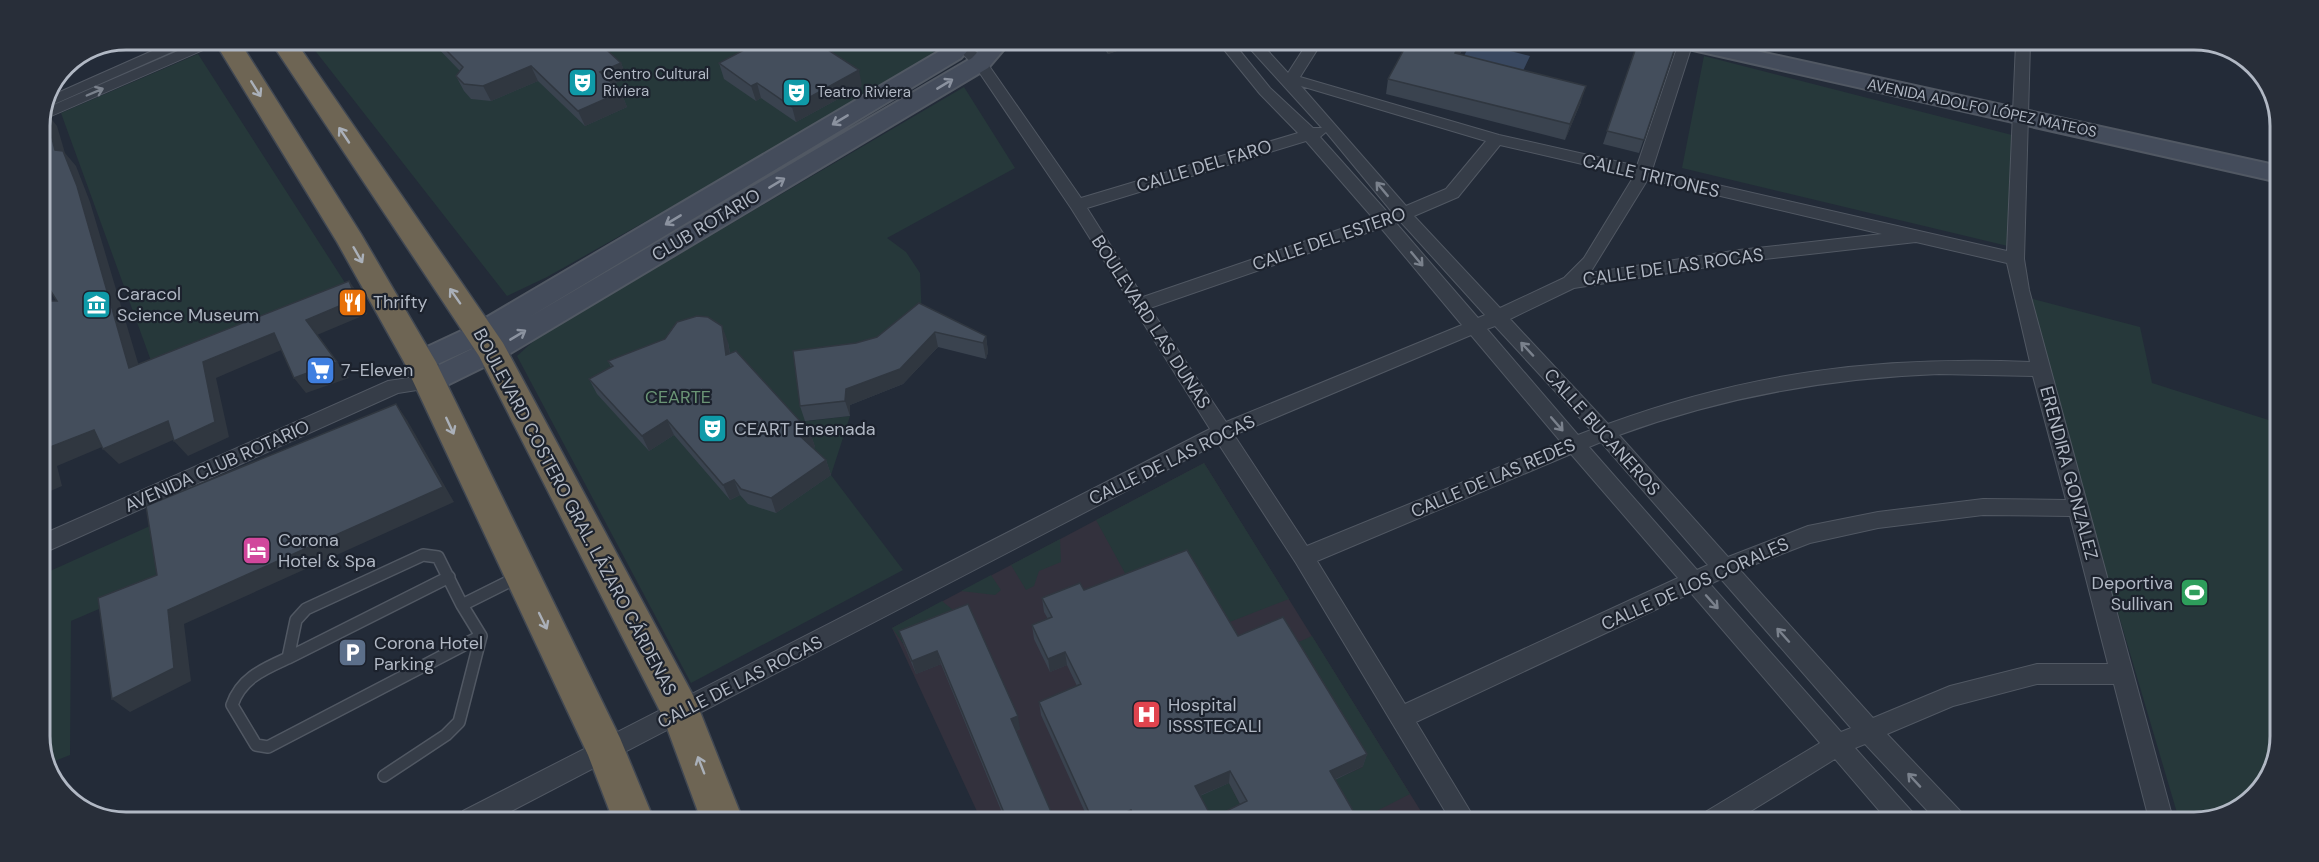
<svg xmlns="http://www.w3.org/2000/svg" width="2319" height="862" font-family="'DM Sans',sans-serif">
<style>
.medical{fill:#33313d}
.green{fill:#26383a}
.water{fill:#394860}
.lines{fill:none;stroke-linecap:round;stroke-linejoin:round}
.lane-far1-casing{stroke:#515863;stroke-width:11}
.lane-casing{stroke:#515863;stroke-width:14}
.street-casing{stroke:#515863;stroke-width:2}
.secondary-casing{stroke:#515863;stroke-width:4}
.highway-casing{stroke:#414853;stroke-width:3}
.lane-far1{stroke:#363d48;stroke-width:9}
.lane{stroke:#363d48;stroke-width:11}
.street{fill:#363d48;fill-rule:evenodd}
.secondary{fill:#444c5b;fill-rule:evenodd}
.highway{fill:#6e6554;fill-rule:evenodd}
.wall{fill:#3a434f;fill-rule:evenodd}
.shaded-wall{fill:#303740}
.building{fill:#444e5c;stroke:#303740;stroke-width:1.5;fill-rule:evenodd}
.oneway{stroke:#8b929f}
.oneway2{stroke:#aab0b9}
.oneway3{stroke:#7a818c}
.labels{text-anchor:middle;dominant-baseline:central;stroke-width:4.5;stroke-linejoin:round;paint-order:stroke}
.far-poi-label{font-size:15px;fill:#b1b8c4;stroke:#1c222d;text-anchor:start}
.far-street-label{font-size:15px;fill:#b1b8c4;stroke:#1c222d}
.street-label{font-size:18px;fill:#b1b8c4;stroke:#1c222d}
.poi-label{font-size:18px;fill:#b1b8c4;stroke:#1c222d;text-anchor:start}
.park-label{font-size:18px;fill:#6a9475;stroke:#1c222d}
.rim{fill:none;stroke:#b1b8c4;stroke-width:3}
</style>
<rect width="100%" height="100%" fill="#232b38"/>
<path class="medical" d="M1204 463 1427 821 981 820 892 628Z"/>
<path class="green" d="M306 39 919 41 939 56 547 277 507 296Z
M198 54 349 289 154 369 61 113Z
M1704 56 2012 135V247L1682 168Z
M964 87 1015 168 887 238 906 252 920 273 922 319 808 421 850 416 831 475 903 570 691 683 517 356 538 337Z
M2025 297 2140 327 2152 383 2278 423 2275 764 2246 805 2194 823H2180Z
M1204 463 1289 599 1222 625 1132 586 1096 520Z
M161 521 171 578 71 621 70 755 47 764 39 742V576Z
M1060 539 1061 562 1039 571 1034 586 1026 590 1011 565Z
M991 575 1001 590 995 595 961 591Z
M942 601 959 615 904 645 892 628Z
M1312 636 1410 794 1357 821 1301 795 1363 767 1290 646Z
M1223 772 1249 821H1206L1194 798Z"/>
<path class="water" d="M126 39H133L60 75 65 64Z
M1471 42H1475L1530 56 1521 75 1462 60Z"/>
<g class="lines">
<defs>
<path id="lane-far1" d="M48 102 190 39
M42 115 217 39"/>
<path id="lane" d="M462 605 481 636
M288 658 449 577
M384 776 446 735 459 722 481 636 268 747 256 745 232 705C241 678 264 669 288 658L296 620 306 609 423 555 438 557 462 605 518 577"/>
<path id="street" d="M949 41H964L985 60 1081 198 1298 133 1260 94 1217 41H1232L1270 88 1313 128H1322L1243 41H1259L1288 73 1308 42H1322L1300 77 1499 135 1637 166 1679 42H1693L1652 170 2007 251 2016 43H2030L2024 259 2029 290 2174 823H2150L2114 684H2037L1953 706 1887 734 1963 814 1966 823 1938 822 1865 744 1855 748 1914 814 1917 822H1889L1835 759 1733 822H1699L1702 814 1820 743 1691 593 1416 722 1476 821H1451L1296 563 1218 443 496 819H460L463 811 1210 429 1071 208 975 66ZM1301 86 1486 141 1446 189 1406 206ZM1326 132 1392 212 1388 213 1320 137ZM1306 141 1373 218 1143 297 1087 208ZM1500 145 1634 176 1584 258 1564 278 1500 308 1414 216 1458 197ZM1648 179 1882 234 1739 250 1590 273ZM1400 221 1485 315 1478 318 1396 223ZM1381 228 1462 325 1226 422 1150 308ZM1916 242 2007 263 2030 362C1879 356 1750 372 1608 424L1510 319 1574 288 1739 262ZM1495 326 1591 430 1578 435 1487 329ZM1471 335 1561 442 1307 546 1234 435ZM1939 374 2033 376 2066 500 1983 499 1878 512 1808 526 1728 557 1619 435C1723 397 1828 378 1939 374ZM1601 442 1708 565 1697 570 1589 447ZM1571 454 1678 578 1405 704 1317 561ZM1983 515 2070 516 2108 664H2037L1950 686 1873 718 1740 570 1810 543 1878 528ZM1721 579 1851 728 1841 732 1710 584Z
M429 375 436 377 438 382 436 387 398 393 39 555V536L388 381Z"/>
<path id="secondary" d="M953 41H976L961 58 526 319 972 58 988 41H1011L988 68 502 358 439 389 429 392 419 389 415 382 419 375 484 343 420 372 410 369 406 362 410 355 472 326 945 48Z
M1673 42H1715L2279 166V182L1684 48 1676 47Z"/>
<path id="highway" d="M213 39H238L361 234 436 362 620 738 654 820H613L588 755 404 362 337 242Z
M269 39H294L503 343 695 699 743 820H701L663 717 479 356Z"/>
</defs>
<use href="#lane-far1" class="lane-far1-casing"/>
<use href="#lane" class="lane-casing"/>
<use href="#street" class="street-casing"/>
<use href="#secondary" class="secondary-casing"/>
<use href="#highway" class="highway-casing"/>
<use href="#lane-far1" class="lane-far1"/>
<use href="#lane" class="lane"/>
<use href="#street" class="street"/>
<use href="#secondary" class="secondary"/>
<use href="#highway" class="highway"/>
</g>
<path class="wall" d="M430 40H596L621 63 627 78 613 84 621 92 627 107 585 126 538 81 491 101 471 99 464 91 456 76 460 71Z
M1098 41H1129V47L1108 54Z
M1408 42H1466L1460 54 1581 102 1565 140 1386 94 1388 79Z
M1566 42H1606L1602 51Z
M1638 42H1677L1639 153 1603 144Z
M719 63 862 86 796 122 761 98 756 101 724 79Z
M919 303 986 336 988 352 986 359 938 347 903 384 850 405V416L805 421 800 406 856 343 877 337Z
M665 339 728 342 730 353 810 432 815 447 813 448 826 460 831 475 776 513 748 504 740 495 730 500 674 435 649 451 597 394 589 379 611 367 608 361Z
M1084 590 1238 636 1367 754 1363 766 1335 780 1359 821H1089L1041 715 1039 702 1077 686 1067 665 1050 672 1034 639 1032 625 1048 619 1044 612 1042 598ZM1229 783 1240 804 1212 818 1200 796Z
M968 604 1020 729 1016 731 1055 821 1005 820 941 664 916 674 904 645 899 631Z"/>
<path class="shaded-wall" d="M1109 41H1129V47L1108 54 1107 42Z
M1461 42H1466L1452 68 1455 53Z
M621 63 627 78 606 87 600 72Z
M531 66 538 81 491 101 483 86Z
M859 70 862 86 796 122 792 107Z
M757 83 761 98 756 101 751 86Z
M1586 86 1581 102 1565 140 1570 124Z
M621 92 627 107 585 126 578 111Z
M45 111 57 126 65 153 76 166 90 202 144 383 129 368 55 150Z
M349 281 360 296 367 314 317 335 349 378 306 393 294 378 306 320Z
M722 326 728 342 732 370 726 355Z
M935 332 938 347 903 384 850 405V416L845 401 846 389Z
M274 333 286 348 216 378 229 437 188 456 174 441 203 362Z
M986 336 988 352 986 359 983 343Z
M396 404 407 420 454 502 184 624 191 681 130 712 112 699 168 610Z
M667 420 674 435 649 451 642 436Z
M168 421 182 436 119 464 103 449Z
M94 430 109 444 57 466 62 486 39 496 40 451Z
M810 432 815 447 806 452 801 437Z
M826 460 831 475 776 513 771 498Z
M734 480 740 495 730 500 723 485Z
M937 651 941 664 916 674 912 661Z
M1065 652 1067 665 1050 672 1048 659Z
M1018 716 1020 729 1014 732 1011 719Z
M1367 754 1363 766 1327 783 1330 771Z
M1230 771 1229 783 1194 798 1195 786Z
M1131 810V821H1107Z"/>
<path class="building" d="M436 40H596L621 63 600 72 621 92 578 111 531 66 483 86 464 84 456 76 463 67Z
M763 40H813L859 70 792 107 757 83 751 86 719 63Z
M1408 42H1461L1455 53 1586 86 1570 124 1388 79Z
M1638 42H1677L1644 140 1607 131Z
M43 111H45L55 150 63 151 77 186 129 368 349 281 356 299 306 320 337 362 294 378 274 333 203 362 215 422 174 441 168 421 103 449 94 430 40 451 46 472 39 474V301H57L39 272V120Z
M919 303 986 336 983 343 935 332 900 369 846 389 845 401 800 406 793 351 856 343 877 337Z
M697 316 708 317 722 326 726 355 736 351 810 432 801 437 826 460 771 498 741 489 734 480 723 485 667 420 642 436 589 379 613 366 608 361 665 339 677 322Z
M396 404 443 487 168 610 174 668 112 699 98 598 157 575 146 506Z
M1187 550 1238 636 1283 617 1367 754 1330 771 1359 821H1136L1131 810 1107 821H1093L1039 702 1081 684 1065 652 1048 659 1032 625 1052 617 1042 598 1080 583 1084 590ZM1230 771 1247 801 1212 818 1195 786Z
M968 604 1018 716 1011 719 1055 821 1007 820 937 651 912 661 899 631Z"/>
<defs><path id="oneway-shaft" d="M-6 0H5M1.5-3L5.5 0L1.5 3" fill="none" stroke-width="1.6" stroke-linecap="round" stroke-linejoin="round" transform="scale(1.5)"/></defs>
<g class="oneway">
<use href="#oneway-shaft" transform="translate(945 84) rotate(-31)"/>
<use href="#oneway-shaft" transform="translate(840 120) rotate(149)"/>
<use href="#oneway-shaft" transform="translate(777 183) rotate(-31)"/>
<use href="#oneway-shaft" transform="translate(673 220) rotate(149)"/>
<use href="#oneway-shaft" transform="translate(518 335) rotate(-31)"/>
</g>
<g class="oneway2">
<use href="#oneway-shaft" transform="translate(256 89) rotate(58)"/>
<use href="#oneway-shaft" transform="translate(344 135) rotate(-124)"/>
<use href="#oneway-shaft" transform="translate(358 255) rotate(60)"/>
<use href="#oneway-shaft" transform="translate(455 296) rotate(-125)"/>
<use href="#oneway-shaft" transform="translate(450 426) rotate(65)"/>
<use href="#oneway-shaft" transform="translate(543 621) rotate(64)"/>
<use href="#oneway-shaft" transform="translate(701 765) rotate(-111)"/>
</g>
<g class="oneway3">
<use href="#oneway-shaft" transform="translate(95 92) rotate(-23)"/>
<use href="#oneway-shaft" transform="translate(1382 189) rotate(-130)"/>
<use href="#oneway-shaft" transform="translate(1417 259) rotate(50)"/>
<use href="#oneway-shaft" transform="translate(1527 349) rotate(-133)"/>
<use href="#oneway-shaft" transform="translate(1557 424) rotate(49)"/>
<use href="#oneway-shaft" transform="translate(1712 602) rotate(48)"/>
<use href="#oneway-shaft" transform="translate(1783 635) rotate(-132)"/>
<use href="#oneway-shaft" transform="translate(1914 780) rotate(-133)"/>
</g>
<defs>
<symbol id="theatre-square" viewBox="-11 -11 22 22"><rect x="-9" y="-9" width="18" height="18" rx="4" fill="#0f9aa8" stroke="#1c222d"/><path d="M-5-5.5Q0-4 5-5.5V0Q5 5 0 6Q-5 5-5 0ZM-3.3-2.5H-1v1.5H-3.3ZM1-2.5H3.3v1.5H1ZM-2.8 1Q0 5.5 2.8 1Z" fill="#fff"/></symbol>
<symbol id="restaurant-square" viewBox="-11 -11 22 22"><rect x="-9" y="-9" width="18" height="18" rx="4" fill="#e8710a" stroke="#1c222d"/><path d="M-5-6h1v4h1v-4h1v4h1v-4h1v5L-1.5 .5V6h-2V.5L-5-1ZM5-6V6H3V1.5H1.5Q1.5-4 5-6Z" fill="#fff"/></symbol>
<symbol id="museum-square" viewBox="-11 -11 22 22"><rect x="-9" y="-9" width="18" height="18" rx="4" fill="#0f9aa8" stroke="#1c222d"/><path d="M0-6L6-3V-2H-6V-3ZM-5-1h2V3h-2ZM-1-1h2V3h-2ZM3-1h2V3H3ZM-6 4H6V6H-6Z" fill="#fff"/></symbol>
<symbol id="supermarket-square" viewBox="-11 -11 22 22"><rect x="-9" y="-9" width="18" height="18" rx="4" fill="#3f7fe0" stroke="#1c222d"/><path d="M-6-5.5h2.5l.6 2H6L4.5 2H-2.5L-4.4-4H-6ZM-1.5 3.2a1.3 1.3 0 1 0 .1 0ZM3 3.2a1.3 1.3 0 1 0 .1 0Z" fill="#fff"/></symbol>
<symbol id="hotel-square" viewBox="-11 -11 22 22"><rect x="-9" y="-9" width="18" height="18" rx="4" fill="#d1479c" stroke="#1c222d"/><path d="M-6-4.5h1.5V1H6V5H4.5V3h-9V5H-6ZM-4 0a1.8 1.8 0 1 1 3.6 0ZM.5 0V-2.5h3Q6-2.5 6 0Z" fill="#fff"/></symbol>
<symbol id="stadium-square" viewBox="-11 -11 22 22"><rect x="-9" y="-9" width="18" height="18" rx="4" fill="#2e9e5b" stroke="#1c222d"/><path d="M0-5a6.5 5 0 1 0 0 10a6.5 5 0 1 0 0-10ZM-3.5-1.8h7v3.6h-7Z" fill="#fff"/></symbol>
<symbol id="parking-square" viewBox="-11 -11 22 22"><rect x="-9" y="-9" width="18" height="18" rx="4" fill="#5c6f8a" stroke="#1c222d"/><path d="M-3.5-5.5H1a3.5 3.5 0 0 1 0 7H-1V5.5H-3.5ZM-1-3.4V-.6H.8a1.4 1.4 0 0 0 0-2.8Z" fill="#fff"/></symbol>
<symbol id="hospital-square" viewBox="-11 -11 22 22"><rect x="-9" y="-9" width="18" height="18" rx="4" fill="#e0444e" stroke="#1c222d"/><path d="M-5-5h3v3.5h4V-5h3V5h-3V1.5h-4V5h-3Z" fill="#fff"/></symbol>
</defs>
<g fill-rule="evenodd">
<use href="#theatre-square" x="566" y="66" width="33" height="33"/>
<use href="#theatre-square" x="780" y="76" width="33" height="33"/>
<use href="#restaurant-square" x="336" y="286" width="33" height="33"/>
<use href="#museum-square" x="80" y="288" width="33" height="33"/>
<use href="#supermarket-square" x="304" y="354" width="33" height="33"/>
<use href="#theatre-square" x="696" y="412" width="33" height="33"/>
<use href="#hotel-square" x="240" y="534" width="33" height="33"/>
<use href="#stadium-square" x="2178" y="576" width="33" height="33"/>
<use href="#parking-square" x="336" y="636" width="33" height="33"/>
<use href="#hospital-square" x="1130" y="698" width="33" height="33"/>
</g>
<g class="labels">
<g class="far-poi-label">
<text x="603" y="74">Centro Cultural<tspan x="603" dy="17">Riviera</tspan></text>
<text x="817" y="92">Teatro Riviera</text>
</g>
<g class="far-street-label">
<text transform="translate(1982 108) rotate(12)">AVENIDA ADOLFO LÓPEZ MATEOS</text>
</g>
<g class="street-label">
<text transform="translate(1204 166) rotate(-17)">CALLE DEL FARO</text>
<text transform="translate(1651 176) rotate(13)">CALLE TRITONES</text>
<text transform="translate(706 225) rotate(-31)">CLUB ROTARIO</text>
<text transform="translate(1329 239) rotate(-19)">CALLE DEL ESTERO</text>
<text transform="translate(1673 267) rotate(-8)">CALLE DE LAS ROCAS</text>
<text transform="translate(1151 322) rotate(57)">BOULEVARD LAS DUNAS</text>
<text transform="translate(1602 432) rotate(48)">CALLE BUCANEROS</text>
<text transform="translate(1172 460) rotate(-26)">CALLE DE LAS ROCAS</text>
<text transform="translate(217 466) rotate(-24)">AVENIDA CLUB ROTARIO</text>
<text transform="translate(2069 473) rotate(75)">ERENDIRA GONZALEZ</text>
<text transform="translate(1493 478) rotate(-23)">CALLE DE LAS REDES</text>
<text transform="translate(575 512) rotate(62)">BOULEVARD COSTERO GRAL. LÁZARO CÁRDENAS</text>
<text transform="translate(1695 584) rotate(-24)">CALLE DE LOS CORALES</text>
<text transform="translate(740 682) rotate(-27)">CALLE DE LAS ROCAS</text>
</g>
<g class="poi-label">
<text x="117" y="294">Caracol<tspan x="117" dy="21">Science Museum</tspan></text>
<text x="373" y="302">Thrifty</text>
<text x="341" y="370">7-Eleven</text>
<text x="734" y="429">CEART Ensenada</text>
<text x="278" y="540">Corona<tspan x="278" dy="21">Hotel &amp; Spa</tspan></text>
<text x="2173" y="583" text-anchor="end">Deportiva<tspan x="2173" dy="21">Sullivan</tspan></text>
<text x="374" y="643">Corona Hotel<tspan x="374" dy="21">Parking</tspan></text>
<text x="1168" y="705">Hospital<tspan x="1168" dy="21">ISSSTECALI</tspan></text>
</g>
<g class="park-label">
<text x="678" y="397">CEARTE</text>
</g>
</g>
<path d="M0 0H2319V862H0ZM126 50H2194A76 76 0 0 1 2270 126V736A76 76 0 0 1 2194 812H126A76 76 0 0 1 50 736V126A76 76 0 0 1 126 50Z" fill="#282e39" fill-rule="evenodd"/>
<path class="rim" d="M126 50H2194A76 76 0 0 1 2270 126V736A76 76 0 0 1 2194 812H126A76 76 0 0 1 50 736V126A76 76 0 0 1 126 50Z"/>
</svg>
